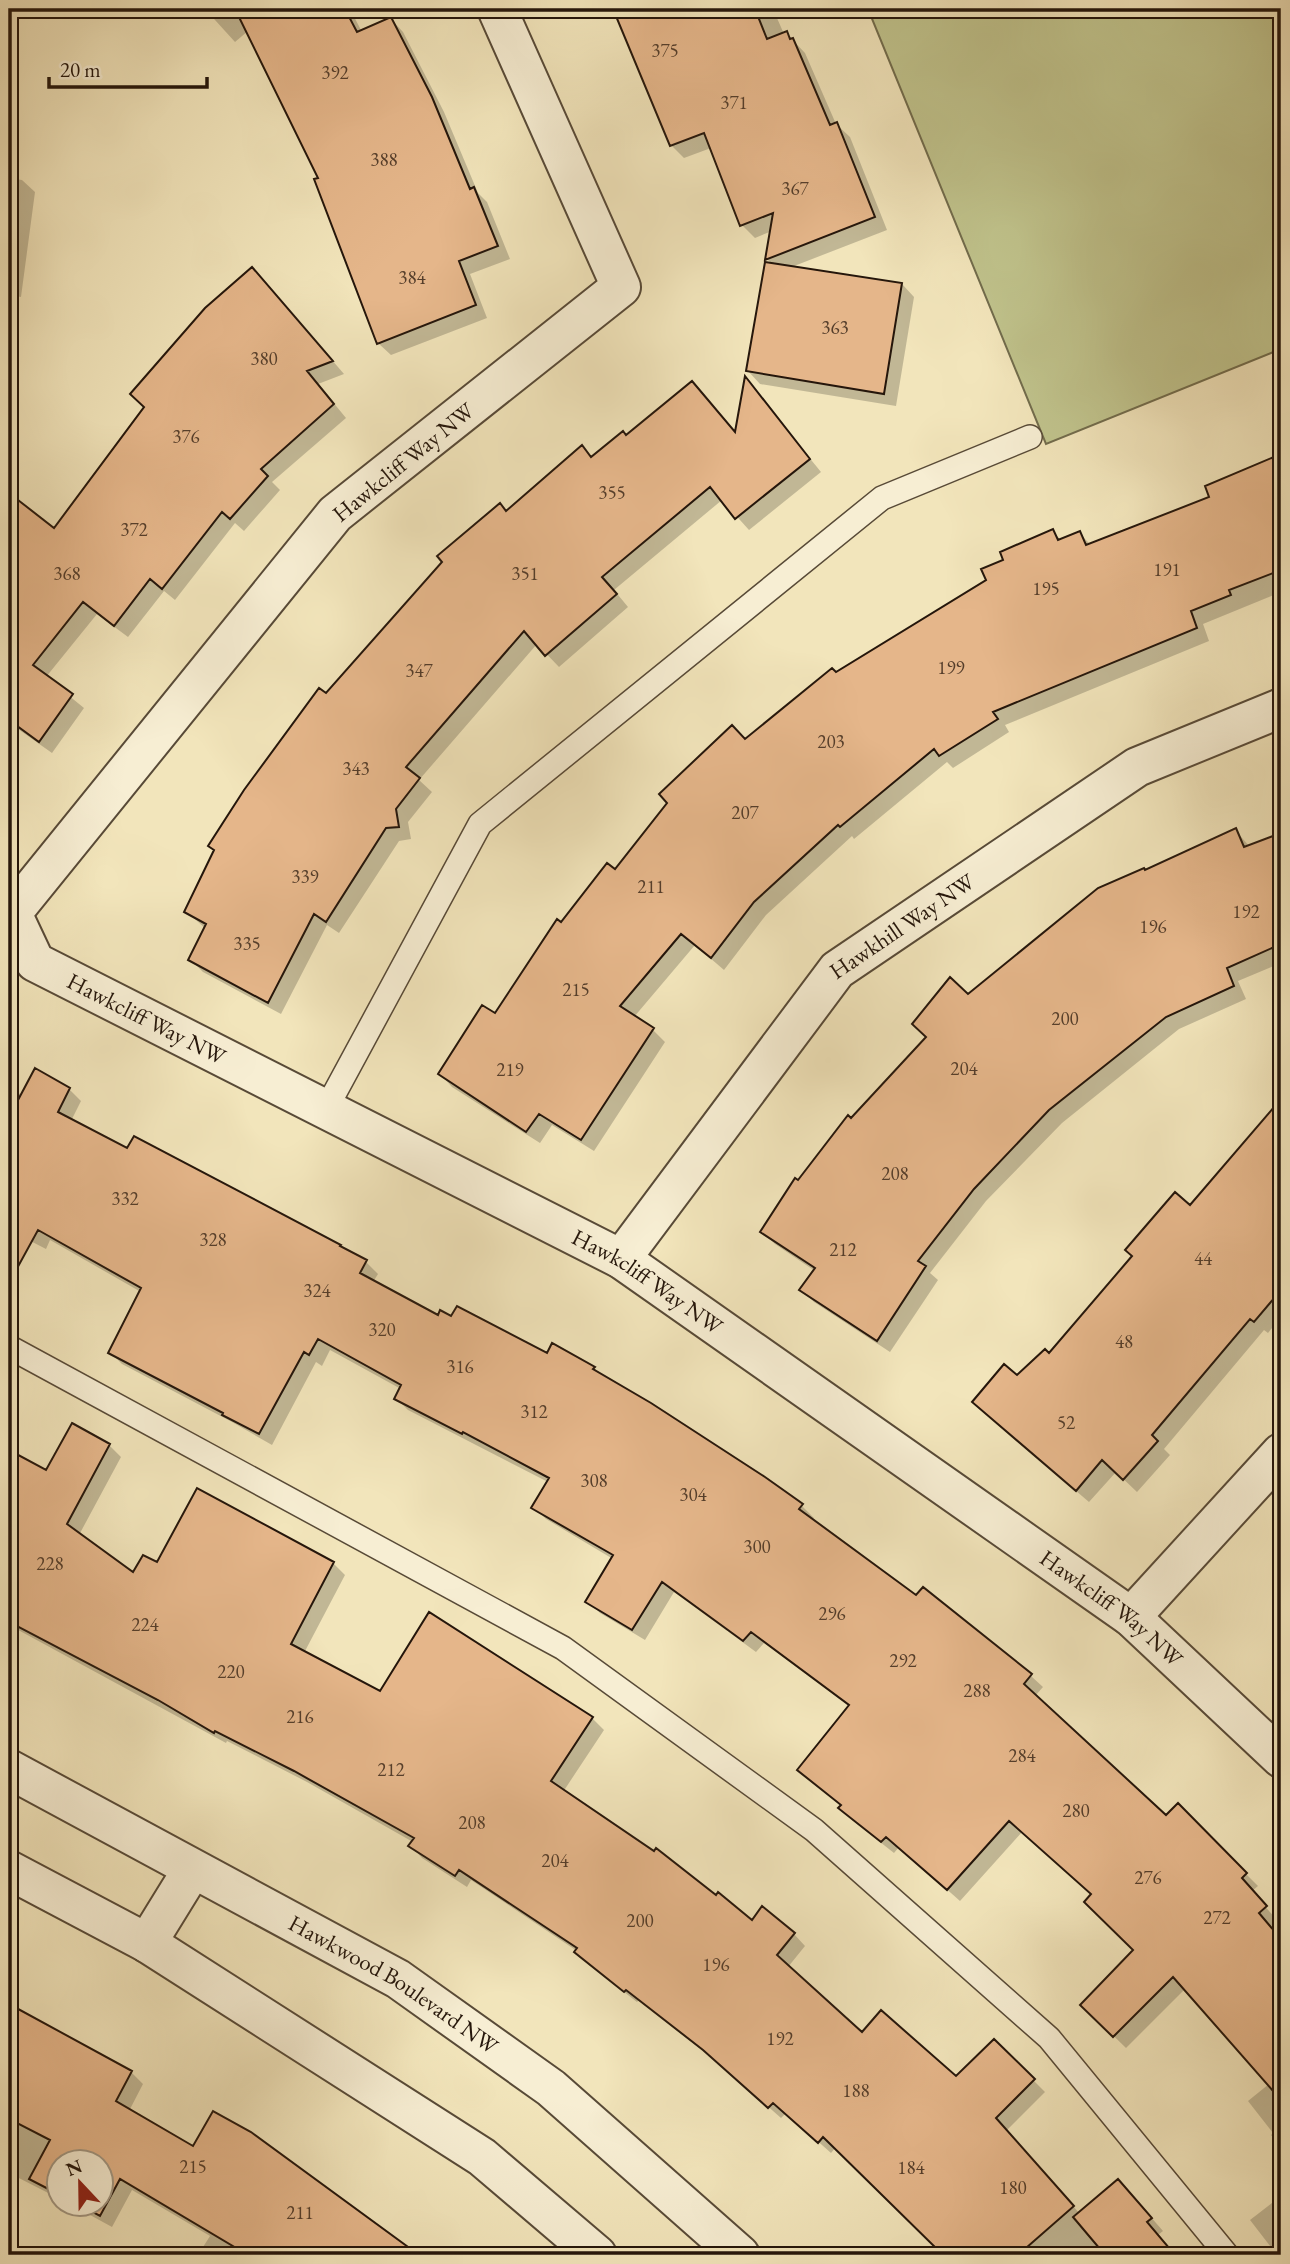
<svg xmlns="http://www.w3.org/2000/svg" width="1290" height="2264" font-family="'EB Garamond',serif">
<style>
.green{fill:#c0c38c;stroke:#726c4c;stroke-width:2}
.shadow{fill:#0003}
.building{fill:#e5b68a;stroke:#25160b;stroke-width:2}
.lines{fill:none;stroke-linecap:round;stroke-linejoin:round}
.service-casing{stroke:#584a37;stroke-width:26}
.minor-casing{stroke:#584a37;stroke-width:42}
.tertiary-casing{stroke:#584a37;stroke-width:42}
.service{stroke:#f7eed3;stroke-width:23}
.minor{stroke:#f7eed3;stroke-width:38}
.tertiary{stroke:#f7eed3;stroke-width:38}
.labels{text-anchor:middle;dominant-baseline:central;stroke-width:5;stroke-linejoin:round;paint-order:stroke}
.number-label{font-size:19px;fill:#553e2b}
.street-label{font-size:23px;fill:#25160b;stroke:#f7eed3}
</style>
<rect width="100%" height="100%" fill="#f2e5bb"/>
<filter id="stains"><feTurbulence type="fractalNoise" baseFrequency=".00286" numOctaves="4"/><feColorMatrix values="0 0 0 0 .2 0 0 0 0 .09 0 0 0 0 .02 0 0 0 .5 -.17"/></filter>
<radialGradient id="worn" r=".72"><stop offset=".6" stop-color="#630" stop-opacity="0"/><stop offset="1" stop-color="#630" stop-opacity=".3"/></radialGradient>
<path class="green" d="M868 9H1281V349L1046 444Z"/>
<path class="shadow" d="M205 9H350L362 32 391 19 403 32 444 112 478 193 487 202 510 259 470 274 487 318 391 355 378 343 320 178 248 31 235 42Z
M615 9H773L784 34 786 33 805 53 836 124 850 137 887 230 789 268 902 284 914 297 896 406 760 384 748 371 773 265 767 259 772 231 755 238 742 225 711 148 684 158 671 145Z
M9 178 22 180 35 192 21 297 9 295Z
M265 282 344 374 318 384 346 418 272 482 280 490 244 531 235 523 175 600 164 591 128 637 97 614 46 677 84 708 52 753 11 724 9 727V526L24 507 54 530Z
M746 380 821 472 749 530 722 500 614 590 628 607 559 667 537 644 419 780 432 792 408 822 411 839 399 841 339 933 327 925 281 1014 203 972 190 959 206 929 187 912 326 695 507 513 626 437 692 383 737 434Z
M1281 455V592L1203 624 1209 641 1005 725 1009 732 953 768 947 762 854 839 852 836 766 915 724 970 695 945 634 1017 652 1029 665 1042 594 1151 552 1125 540 1143 452 1087 440 1074 496 1016 562 924 746 741 836 674 988 581 1005 561 1053 532 1061 540 1079 533 1091 545 1212 498 1207 487Z
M1235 830 1250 847 1281 835V963L1238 981 1246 999 1179 1029 1062 1123 986 1201 930 1273 938 1280 890 1352 814 1302 801 1289 815 1271 775 1244 763 1232 798 1183 852 1120 968 996 1145 872Z
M9 1088 22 1095 69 1089 81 1101 71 1121 128 1151 366 1262 378 1274 373 1282 439 1317 594 1368 602 1376 764 1478 802 1506 814 1518 811 1521 916 1598 923 1589 1031 1676 1043 1687 1035 1696 1166 1818 1178 1806 1258 1886 1252 1891 1281 1925V2148L1271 2135 1273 2133 1248 2101 1269 2084 1186 1988 1126 2048 1082 2005 1136 1950 1093 1894 1022 1832 960 1901 899 1847 894 1853 852 1820 840 1808 842 1806 800 1770 850 1707 764 1643 756 1652 674 1592 645 1640 600 1613 588 1601 613 1559 546 1519 534 1507 548 1482 408 1410 396 1398 401 1389 330 1350 322 1366 316 1362 272 1445 232 1422 122 1364 110 1352 141 1292 50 1240 46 1249 9 1230Z
M1281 1109V1317L1268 1333 1264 1330 1164 1449 1170 1455 1137 1492 1116 1472 1089 1502 987 1415 1017 1378 1049 1356Z
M109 1445 121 1457 79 1535 134 1575 158 1565 197 1490 333 1563 345 1575 304 1653 381 1693 430 1615 592 1718 604 1730 563 1792 753 1922 794 1934 805 1946 788 1967 862 2034 956 2079 994 2041 1045 2092 1007 2130 1080 2214 1129 2192 1163 2231 1158 2235 1175 2255H946L836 2147 831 2153 786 2113 781 2118 716 2061 639 2000 637 2002 588 1964 576 1952 577 1951 471 1880 467 1887 422 1858 411 1846 413 1842 307 1782 227 1741 226 1743 9 1625V1452L47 1472Z
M9 2005 131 2072 143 2084 129 2111 194 2148 250 2133 416 2255H198L210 2236 132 2190 112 2227 70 2204H102V2162H60V2199L9 2173Z
M1281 2196V2255H1277L1250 2220Z"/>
<path class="building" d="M235 9H345L357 32 391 17 432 97 470 189 474 187 498 246 459 261 476 305 377 344 314 179 318 178Z
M613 9H755L767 39 787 31 790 39 793 38 830 125 837 122 875 217 765 260 773 213 740 226 704 133 670 146Z
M765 262 902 283 884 394 746 371Z
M252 267 333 361 307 371 334 404 261 469 268 476 230 519 222 512 162 589 150 579 114 626 83 602 33 665 73 694 39 742 9 720V493L54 528 144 407 130 394 205 308Z
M745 376 810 459 735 519 710 487 602 577 617 594 545 656 524 631 406 767 420 778 396 809 399 827 386 828 326 922 314 914 268 1003 188 960 206 924 184 912 214 850 208 846 244 790 319 688 326 693 442 562 437 556 500 503 506 511 582 445 591 457 623 431 626 435 692 381 735 432Z
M1281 454V570L1229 590 1231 595 1191 611 1197 628 993 712 998 719 939 756 934 749 840 827 838 825 754 902 711 958 681 934 620 1006 654 1028 581 1140 539 1114 526 1132 438 1074 482 1005 495 1013 557 919 561 922 607 863 615 869 667 803 659 794 732 725 745 739 832 668 836 672 986 580 981 569 1003 560 1000 552 1053 529 1058 540 1080 531 1086 545 1209 497 1205 486Z
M1236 828 1244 847 1281 833V944L1227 968 1234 986 1166 1017 1049 1110 974 1189 918 1261 926 1266 877 1341 799 1290 815 1268 760 1232 795 1178 798 1180 848 1115 851 1118 926 1037 912 1024 950 977 968 994 1098 888 1144 868 1145 870Z
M35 1068 70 1088 58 1112 127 1148 134 1136 341 1245 340 1246 367 1260 360 1273 438 1315 440 1310 451 1316 457 1306 547 1353 552 1343 595 1367 593 1369 651 1403 765 1477 803 1504 799 1509 916 1595 923 1587 1032 1674 1024 1684 1166 1815 1178 1803 1247 1873 1242 1878 1267 1906 1259 1913 1281 1939V2100L1173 1977 1113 2037 1080 2005 1133 1950 1084 1902 1091 1894 1009 1821 947 1890 886 1837 881 1842 838 1808 841 1805 797 1770 849 1705 751 1632 743 1641 662 1582 632 1630 585 1602 613 1555 531 1508 549 1478 463 1432 462 1434 394 1399 401 1385 318 1339 309 1355 304 1352 259 1434 222 1415 223 1413 108 1353 141 1288 38 1230 9 1283V1117Z
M1281 1099V1290L1254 1322 1250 1319 1152 1435 1158 1441 1123 1480 1102 1460 1076 1491 972 1402 1004 1364 1017 1375 1045 1349 1049 1353 1132 1256 1125 1250 1175 1192 1190 1205Z
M72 1423 110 1444 67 1524 133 1572 143 1555 157 1562 197 1488 334 1562 291 1644 380 1691 429 1612 593 1717 551 1781 654 1851 656 1848 716 1895 718 1892 752 1920 762 1906 795 1933 777 1955 862 2032 881 2010 956 2076 994 2039 1035 2079 996 2118 1074 2206 1018 2255H943L823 2137 818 2143 773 2103 768 2108 703 2050 626 1990 624 1992 574 1952 577 1948 459 1870 455 1876 408 1846 414 1838 294 1771 215 1731 214 1733 158 1700 9 1622V1450L46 1470Z
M9 2004 132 2071 116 2101 193 2146 213 2111 251 2132 419 2255H248L120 2179 100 2216 78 2204H102V2162H60V2195L29 2179 50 2140 9 2119Z
M1118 2179 1152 2218 1147 2222 1175 2255H1105L1073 2217Z"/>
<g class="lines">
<defs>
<path id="service" d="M326 1109 480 824 882 498 1030 437
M9 1347 563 1648 814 1830 1049 2038 1227 2255"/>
<g id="minor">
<path id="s1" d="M497 9 621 287 335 514 12 913 35 962 621 1259 1131 1617 1281 1758"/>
<path id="s2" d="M621 1259 837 970 1137 767 1281 708"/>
<path d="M1131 1617 1281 1453"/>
</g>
<g id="tertiary">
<path id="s3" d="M9 1769 398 1979 551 2088 740 2255"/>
<path d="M9 1870 147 1943 482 2157 597 2255"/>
<path d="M147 1943 192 1870"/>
</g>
</defs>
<use href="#service" class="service-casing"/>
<use href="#minor" class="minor-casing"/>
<use href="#tertiary" class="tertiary-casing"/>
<use href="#service" class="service"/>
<use href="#minor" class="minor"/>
<use href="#tertiary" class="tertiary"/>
</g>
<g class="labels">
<g class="number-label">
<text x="665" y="50">375</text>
<text x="335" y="72">392</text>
<text x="734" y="102">371</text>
<text x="384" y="159">388</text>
<text x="795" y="188">367</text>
<text x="412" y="277">384</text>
<text x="835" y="327">363</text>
<text x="264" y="358">380</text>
<text x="186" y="436">376</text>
<text x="612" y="492">355</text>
<text x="134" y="529">372</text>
<text x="1167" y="569">191</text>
<text x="67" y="573">368</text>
<text x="525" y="573">351</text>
<text x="1046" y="588">195</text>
<text x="951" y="667">199</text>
<text x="419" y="670">347</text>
<text x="831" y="741">203</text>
<text x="356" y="768">343</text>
<text x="745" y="812">207</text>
<text x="305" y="876">339</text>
<text x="651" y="886">211</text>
<text x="1246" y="911">192</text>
<text x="1153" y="926">196</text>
<text x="247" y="943">335</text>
<text x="576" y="989">215</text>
<text x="1065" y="1018">200</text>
<text x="964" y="1068">204</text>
<text x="510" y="1069">219</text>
<text x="895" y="1173">208</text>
<text x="125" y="1198">332</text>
<text x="213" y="1239">328</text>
<text x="843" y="1249">212</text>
<text x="1203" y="1258">44</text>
<text x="317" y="1290">324</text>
<text x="382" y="1329">320</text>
<text x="1124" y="1341">48</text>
<text x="460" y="1366">316</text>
<text x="534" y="1411">312</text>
<text x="1066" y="1422">52</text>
<text x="594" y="1480">308</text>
<text x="693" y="1494">304</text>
<text x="757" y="1546">300</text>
<text x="50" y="1563">228</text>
<text x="832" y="1613">296</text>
<text x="145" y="1624">224</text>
<text x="903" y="1660">292</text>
<text x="231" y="1671">220</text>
<text x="977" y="1690">288</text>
<text x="300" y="1716">216</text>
<text x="1022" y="1755">284</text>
<text x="391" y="1769">212</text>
<text x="1076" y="1810">280</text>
<text x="472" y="1822">208</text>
<text x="555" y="1860">204</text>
<text x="1148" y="1877">276</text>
<text x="1217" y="1917">272</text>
<text x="640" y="1920">200</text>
<text x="716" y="1964">196</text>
<text x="780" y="2038">192</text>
<text x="856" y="2090">188</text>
<text x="193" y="2166">215</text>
<text x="911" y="2167">184</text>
<text x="1013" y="2187">180</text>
<text x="300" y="2212">211</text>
</g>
<g class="street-label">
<text transform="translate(403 462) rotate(-39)">Hawkcliff Way NW</text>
<text stroke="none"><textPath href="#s2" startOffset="439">Hawkhill Way NW</textPath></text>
<text stroke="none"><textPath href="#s1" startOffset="1362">Hawkcliff Way NW</textPath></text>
<text stroke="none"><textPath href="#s1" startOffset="1928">Hawkcliff Way NW</textPath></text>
<text stroke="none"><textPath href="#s1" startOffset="2496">Hawkcliff Way NW</textPath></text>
<text stroke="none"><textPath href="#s3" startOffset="441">Hawkwood Boulevard NW</textPath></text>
</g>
</g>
<rect width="1290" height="2264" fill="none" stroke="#f2e5bb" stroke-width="35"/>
<rect x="10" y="10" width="1269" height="2243" fill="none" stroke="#25160b" stroke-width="3.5"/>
<rect x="18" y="18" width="1255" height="2229" fill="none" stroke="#25160b" stroke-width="2"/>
<g transform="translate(80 2183) rotate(338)"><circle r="33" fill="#f7eed3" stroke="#a39883" stroke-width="2"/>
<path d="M0-5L12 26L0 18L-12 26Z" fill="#8f2418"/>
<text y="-10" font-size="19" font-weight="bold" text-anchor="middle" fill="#25160b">N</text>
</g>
<path d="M49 77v10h158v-10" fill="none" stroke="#25160b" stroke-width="3.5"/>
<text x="60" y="77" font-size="21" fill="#25160b" stroke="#f7eed3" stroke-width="5" paint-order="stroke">20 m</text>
<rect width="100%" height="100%" filter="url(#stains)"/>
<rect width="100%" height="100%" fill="url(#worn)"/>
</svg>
